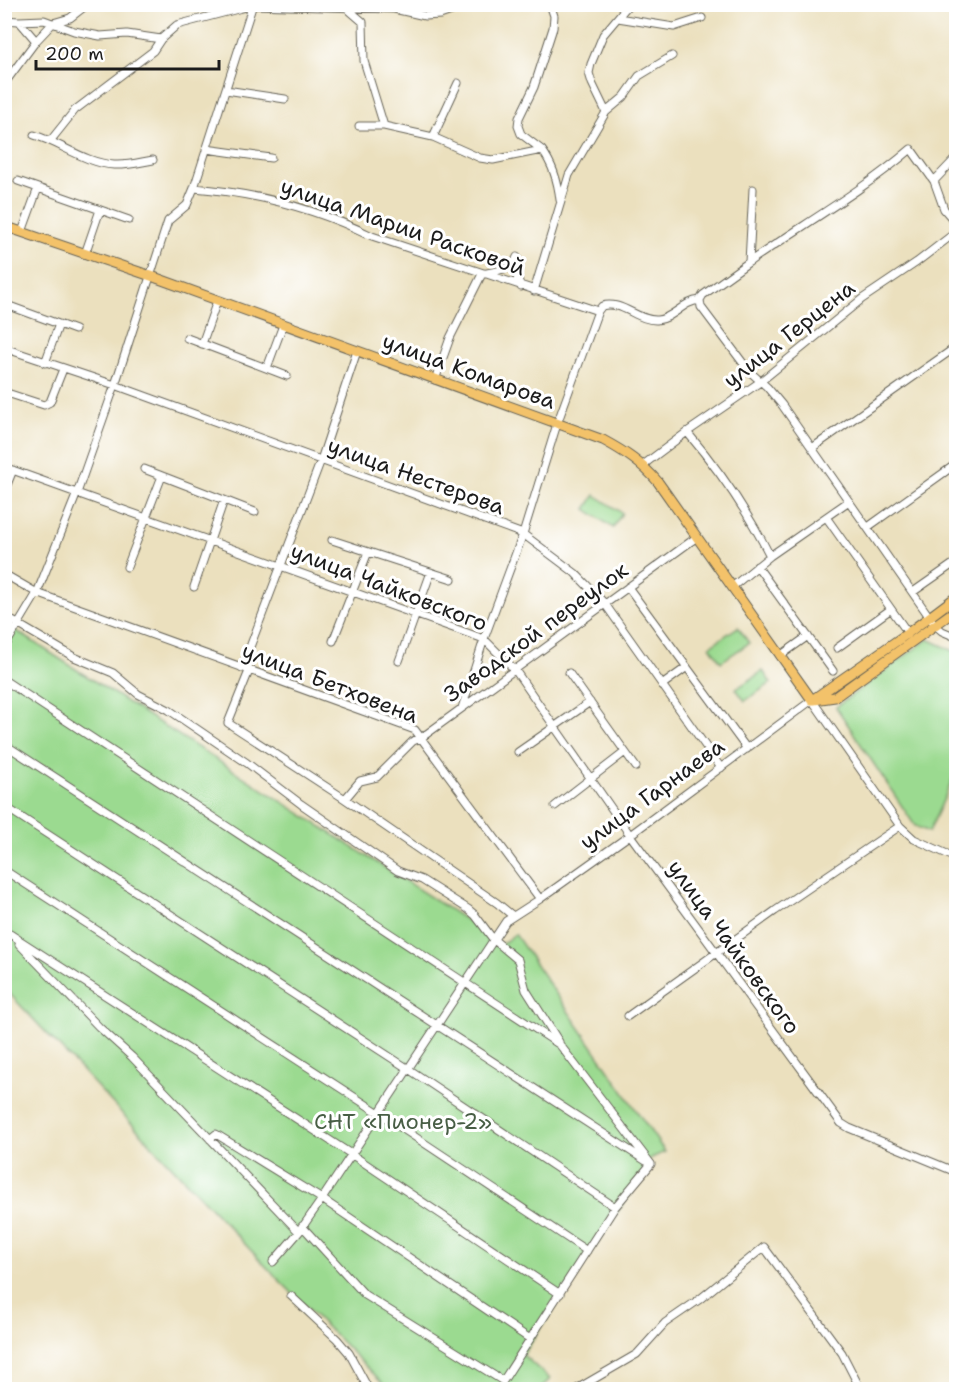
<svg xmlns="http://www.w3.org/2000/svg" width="961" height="1394" font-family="'Shantell Sans',sans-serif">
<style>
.green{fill:#9bda90;stroke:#5c7b56;stroke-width:1.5}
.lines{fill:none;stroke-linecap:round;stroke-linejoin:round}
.minor-casing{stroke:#646155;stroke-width:9}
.major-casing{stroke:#646155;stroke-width:11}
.minor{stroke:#fff;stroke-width:7}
.major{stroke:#f3c26a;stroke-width:9}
.labels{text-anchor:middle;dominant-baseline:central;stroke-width:6;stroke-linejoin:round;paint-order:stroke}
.street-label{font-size:22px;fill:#1c1c1c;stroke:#fff}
.park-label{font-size:22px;fill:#485e45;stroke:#fff}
</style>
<rect width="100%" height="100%" fill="#fff"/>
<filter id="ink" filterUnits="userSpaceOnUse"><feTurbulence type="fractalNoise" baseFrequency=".0167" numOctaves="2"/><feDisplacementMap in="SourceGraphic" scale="12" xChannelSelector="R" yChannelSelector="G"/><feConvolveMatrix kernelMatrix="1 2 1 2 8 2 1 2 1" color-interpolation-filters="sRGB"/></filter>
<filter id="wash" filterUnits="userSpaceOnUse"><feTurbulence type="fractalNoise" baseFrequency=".008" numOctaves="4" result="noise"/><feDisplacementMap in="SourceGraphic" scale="24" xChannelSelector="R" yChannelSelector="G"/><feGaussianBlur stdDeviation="1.35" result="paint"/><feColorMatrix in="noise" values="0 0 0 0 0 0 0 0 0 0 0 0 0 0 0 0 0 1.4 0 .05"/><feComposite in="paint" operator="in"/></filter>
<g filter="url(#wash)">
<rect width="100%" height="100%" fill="#ebe0be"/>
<path class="green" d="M595 495 622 513 613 528 586 509Z
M4 623 485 932 499 946 515 934 665 1152 649 1159 646 1169 523 1355 550 1379 540 1389H389L274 1275 5 989Z
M738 627 749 643 721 662 710 646Z
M928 639 956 652V723L952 733 956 736V772L929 832 915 826 836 707Z
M763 671 771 683 745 701 736 689Z"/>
</g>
<g filter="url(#ink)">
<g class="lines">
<defs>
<path id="minor" d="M348 9 363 22 364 61 384 126 433 137 480 158 493 160 542 150 521 134 518 126 519 118 534 87 553 28 554 16 550 4
M618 18 674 27 702 18
M4 20 19 21 36 41
M19 21 44 20 74 31 100 36 127 34 161 39
M4 84 36 41 53 23 70 18 88 4
M226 90 285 99
M606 112 624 97 639 76 672 56
M359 126H384
M34 135C61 143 85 163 114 165 127 166 141 162 153 160
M433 137 458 83
M51 140 75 110 153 51 161 39 177 25 253 5 394 9 425 16 440 15 472 4
M206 149 271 158
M542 150C553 165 558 181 560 200
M18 181 129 220
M934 181 956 158
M194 188C256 193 317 209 372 236L598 311
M753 189 749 262 703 295 700 300 701 307 749 371 767 387 782 405 935 625 942 631 956 637
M22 232 38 188
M85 254 100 210
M749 262C804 224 861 192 911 149L934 181 944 209 956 223
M513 266 521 287
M534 291 569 175 606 112 592 83 589 73 591 64 603 35 629 4
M4 304 75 330
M187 338 287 376
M202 344 217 301
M4 348 115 385 523 534 575 573 605 604 721 768
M45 363 59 324
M267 368 283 325
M435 380 450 338 482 274 497 271 513 266 517 257
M4 392 44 405 50 402 63 369
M687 432C720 471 747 510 770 556
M812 448 956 347
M643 465 687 432 760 382 862 299 917 262 956 232
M4 467 484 639 515 670 630 835 841 1123 849 1128 956 1172
M144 469 255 512
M4 492 13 470
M826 517 908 633
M868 527 956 464
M332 540 452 579
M757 566 833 671
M127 567 162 476
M4 574 37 593 415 730 540 899
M194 587 224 500
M628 587 747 749
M732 587 770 556 849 501
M913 592 956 562
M4 616 74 657 113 673 138 694 169 710 247 763 301 804 398 871 422 880 468 909 475 915 493 939 518 960 526 990 559 1042
M333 641 368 552
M4 648 37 593 77 493 115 385 168 221 187 205 194 188 253 4
M837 648 891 609
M780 656 808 636
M399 661 431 572
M242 668 321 460 357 351
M249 671 228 723 345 799 497 903 513 916
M569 673 636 767
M4 680 560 1045 651 1164
M662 685 687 667
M462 708 484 639 523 534 557 424 598 311 602 306C622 300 637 321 657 320 673 319 683 301 700 300
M4 744 646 1161
M518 752 590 702
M345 799 360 781 377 777 413 741 421 738 697 537
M4 806 407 1068 615 1207
M555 806 625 752
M4 870 379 1113 587 1251
M10 934 351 1154 560 1294
M19 944 99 1027 132 1057 299 1232
M628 1016 775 911 900 826
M210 1139 216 1134 322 1199 530 1339
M302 1226 365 1295 503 1381 615 1207 651 1164
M273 1262 299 1232 322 1199 506 921 540 899 630 835 812 700 900 826 914 839 956 858
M291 1296 337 1339 349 1353 369 1390
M575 1390 637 1354 665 1323 700 1299 764 1247 842 1353 861 1390"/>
<path id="major" d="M4 226 151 276 603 440C625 452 642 463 658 482L812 700
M812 700 908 633 956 597
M814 700 835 697 956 610"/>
</defs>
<use href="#minor" class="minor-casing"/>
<use href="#major" class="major-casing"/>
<use href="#minor" class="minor"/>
<use href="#major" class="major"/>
</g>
</g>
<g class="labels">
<g class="street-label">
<text transform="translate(403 227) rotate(19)">улица Марии Расковой</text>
<text transform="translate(789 334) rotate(-38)">улица Герцена</text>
<text transform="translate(469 371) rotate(20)">улица Комарова</text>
<text transform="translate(416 476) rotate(20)">улица Нестерова</text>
<text transform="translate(389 587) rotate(21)">улица Чайковского</text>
<text transform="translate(536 632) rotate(-36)">Заводской переулок</text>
<text transform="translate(330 683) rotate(21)">улица Бетховена</text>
<text transform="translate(652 794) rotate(-36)">улица Гарнаева</text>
<text transform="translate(734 947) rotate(54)">улица Чайковского</text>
</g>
<g class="park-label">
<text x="403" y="1121">СНТ «Пионер-2»</text>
</g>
</g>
<rect width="961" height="1394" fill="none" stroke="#fff" stroke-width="24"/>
<path d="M36 60v9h183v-9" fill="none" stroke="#1c1c1c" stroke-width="3"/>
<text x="45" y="60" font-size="18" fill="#1c1c1c" stroke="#ffffff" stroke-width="4.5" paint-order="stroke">200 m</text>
</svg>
